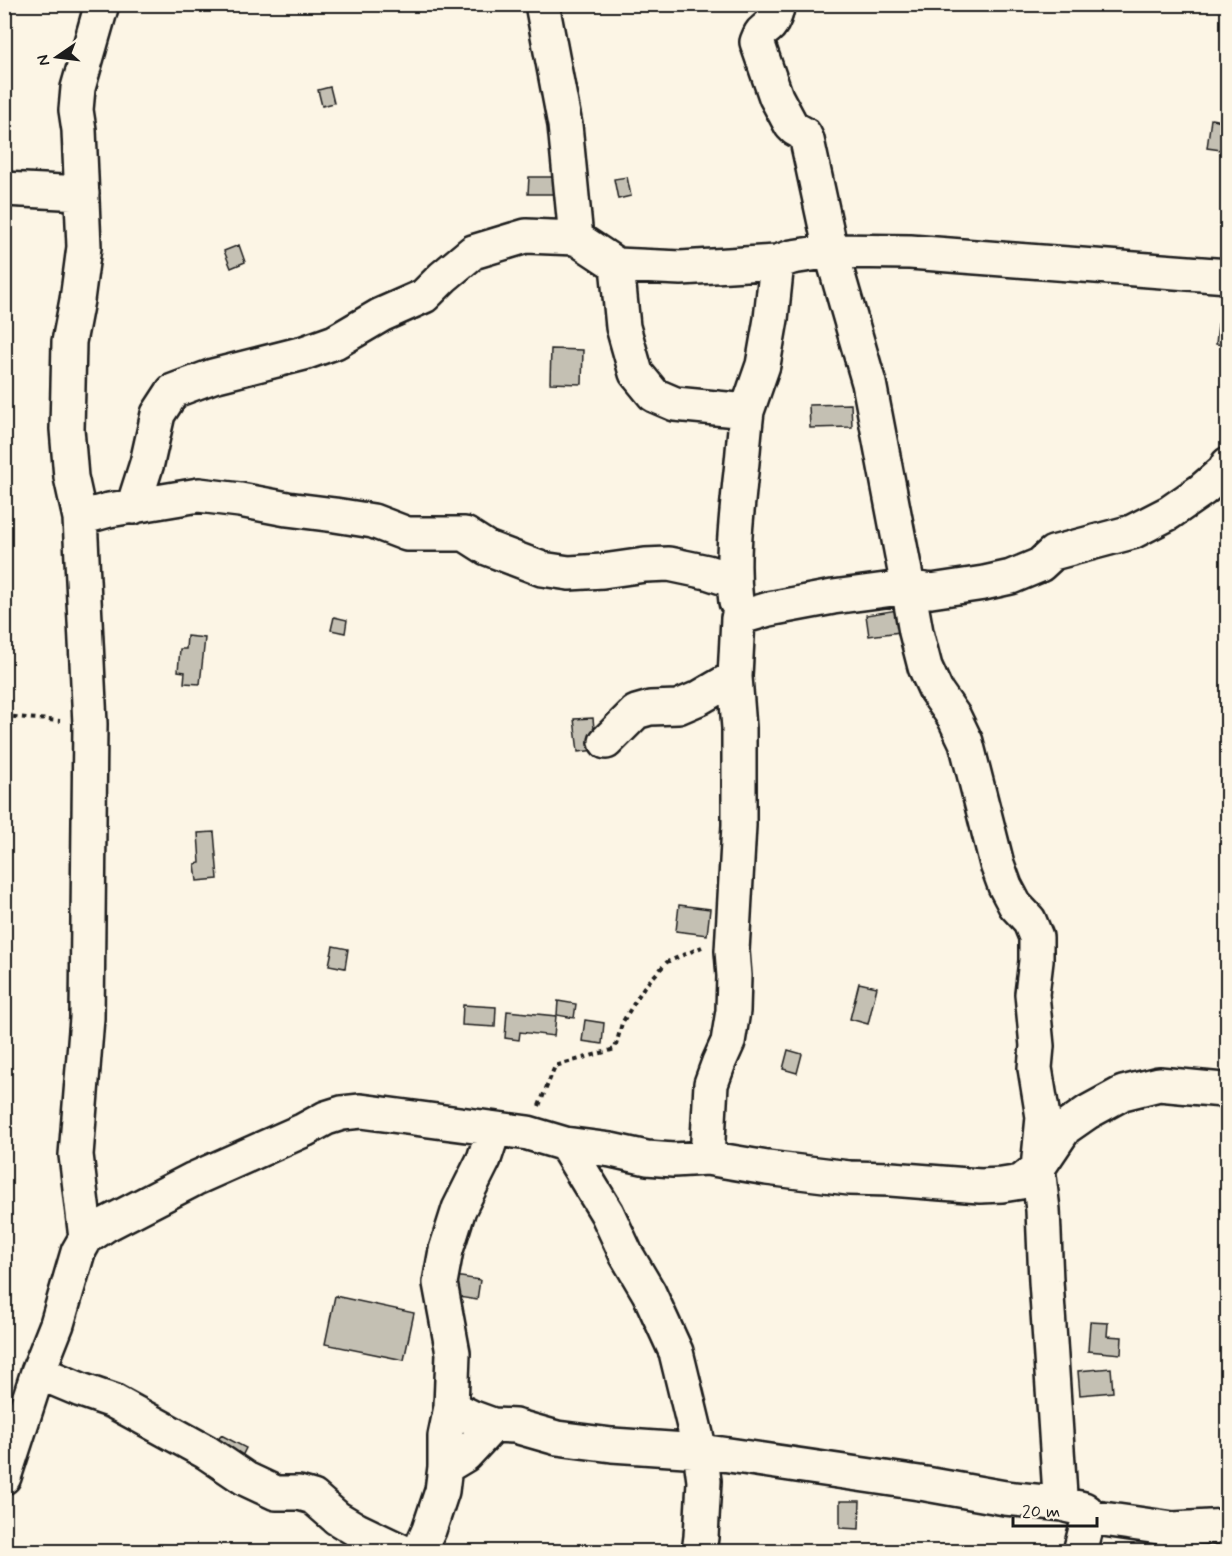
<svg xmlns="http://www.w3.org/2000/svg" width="1232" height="1556" font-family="Mynerve,sans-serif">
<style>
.building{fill:#c4c0b3;stroke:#1c1c1c;stroke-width:1.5}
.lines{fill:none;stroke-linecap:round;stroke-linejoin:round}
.street-casing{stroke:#1c1c1c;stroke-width:38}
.path{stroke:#1c1c1c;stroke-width:4;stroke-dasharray:4.5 4.5;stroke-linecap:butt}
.street{stroke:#fcf5e5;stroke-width:33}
</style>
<rect width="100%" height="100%" fill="#fcf5e5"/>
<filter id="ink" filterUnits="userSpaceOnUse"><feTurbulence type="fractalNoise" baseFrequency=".0167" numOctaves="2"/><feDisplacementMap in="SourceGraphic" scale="12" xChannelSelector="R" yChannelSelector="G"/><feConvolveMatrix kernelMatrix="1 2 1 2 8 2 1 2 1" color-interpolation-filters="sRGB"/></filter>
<g filter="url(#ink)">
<path class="building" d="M330 87 334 103 322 106 318 90Z
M1211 119 1228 122V151L1207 148Z
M529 177H556V194H528Z
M627 177 631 196 618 199 614 179Z
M239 245 245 262 231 268 224 251Z
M1218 324 1228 325V345L1216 344Z
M551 349 583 350 582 384 550 383Z
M851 404 852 427 810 428 809 405Z
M897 610 900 632 869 636 866 615Z
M334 617 347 620 345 633 331 630Z
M187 636 205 638 200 684 184 683 185 672 178 671 180 649H186Z
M593 718 596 750 578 752 574 719Z
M214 832 218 879 197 881 195 864 200 863 198 833Z
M679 905 710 909 707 935 676 931Z
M333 946 348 949 345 968 329 965Z
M859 983 877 987 868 1024 850 1019Z
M558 1001 576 1004 574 1018 557 1015Z
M463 1005 496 1007 495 1027 462 1025Z
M507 1011 556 1016 554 1036 520 1032 519 1040 505 1038Z
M585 1020 604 1023 602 1044 582 1041Z
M788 1050 802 1054 797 1073 783 1069Z
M449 1275 480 1280 477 1300 446 1295Z
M335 1296 414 1313 404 1360 325 1344Z
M1090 1322 1108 1323 1107 1336 1122 1337 1121 1354 1088 1351Z
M1111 1368 1113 1392 1080 1395 1078 1371Z
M221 1435 246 1448 239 1462 214 1449Z
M840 1501H860L859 1529 840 1528Z
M1108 1547 1133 1552H1107Z"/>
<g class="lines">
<defs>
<path id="street" d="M542 4 565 125 576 238
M778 4C776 12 775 19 770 25 761 34 762 29 757 42L776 97 791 125 795 129 804 134 807 140 831 251 869 383 908 587 916 632 925 667 936 691 954 717 966 742 997 864 1005 886 1015 905 1029 920 1036 937V961L1032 994 1037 1046 1035 1068 1043 1117 1038 1168 1043 1210 1046 1281 1060 1495 1064 1504C1075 1510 1087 1504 1089 1517L1080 1552
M4 189 82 193
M617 265 623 327 636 373 654 395 675 404 747 411C744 434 743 457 740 481 736 521 731 561 736 602
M747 411 763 365 771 319 777 262 792 257 831 251 910 252 1228 276
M133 507 147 463 158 414 173 391 213 376 304 353 335 342 381 315 424 296 443 277 473 252 526 236 576 238 617 265 681 268 777 262
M80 518 109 510 199 495 240 500 287 509 335 515 373 521 407 534H465L487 548 542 569 569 573 603 571 645 565 669 564 707 572 734 581
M606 742 636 712 650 708 678 707 699 698 735 677
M565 1144 607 1213 626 1254 649 1293 676 1352 700 1451 704 1481 701 1537 699 1552
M707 1158 711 1084 719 1062 728 1042 733 1011 734 976 732 951 739 825V728L735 677 738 618 769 609 833 597 908 587 931 591 984 583 1011 577 1040 565 1053 553 1132 532 1169 513 1202 490 1224 471 1228 464
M86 1238 76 1155 87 1018 90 724 80 518 71 477 67 429 69 342 77 300 84 247 79 130 76 110 78 88 102 4
M38 1372 81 1390 113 1401 206 1452 246 1479 276 1493H299L313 1497 337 1518 357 1530 403 1552
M451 1407 471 1417 493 1425 515 1426 557 1438 612 1445 700 1451 729 1455 926 1484 1005 1498 1064 1504
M445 1467 465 1455 493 1425
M4 1477 38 1372 57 1324 78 1252 86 1238 107 1224 194 1179 304 1130 326 1118 342 1113 361 1111 528 1133 565 1144 611 1150 647 1158 673 1160 707 1158 767 1168 849 1178 891 1179 980 1186 1002 1185 1021 1182 1038 1168 1065 1128 1088 1112 1123 1093 1159 1084 1223 1090 1228 1089
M1089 1517 1173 1529 1228 1526
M419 1552 429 1530 442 1491 445 1467V1436L451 1407 453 1353 440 1283 446 1250 459 1209 484 1159 494 1129"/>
</defs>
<use href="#street" class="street-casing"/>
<path class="path" d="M4 716 60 721
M539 1106 555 1066 615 1049 622 1023 644 987 667 962 702 947"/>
<use href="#street" class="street"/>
</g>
</g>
<rect width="1232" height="1556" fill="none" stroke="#fcf5e5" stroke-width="24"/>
<rect x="12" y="12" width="1208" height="1532" fill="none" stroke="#1c1c1c" stroke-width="2" filter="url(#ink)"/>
<g transform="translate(57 57) rotate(256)" stroke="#fcf5e5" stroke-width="4.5" paint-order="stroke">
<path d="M0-4.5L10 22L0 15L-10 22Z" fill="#1c1c1c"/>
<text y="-9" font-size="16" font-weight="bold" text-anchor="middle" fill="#1c1c1c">N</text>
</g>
<path d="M1013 1517v9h84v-9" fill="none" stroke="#1c1c1c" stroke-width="3"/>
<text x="1022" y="1517" font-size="18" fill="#1c1c1c" stroke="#fcf5e5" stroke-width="4.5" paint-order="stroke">20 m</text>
</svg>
